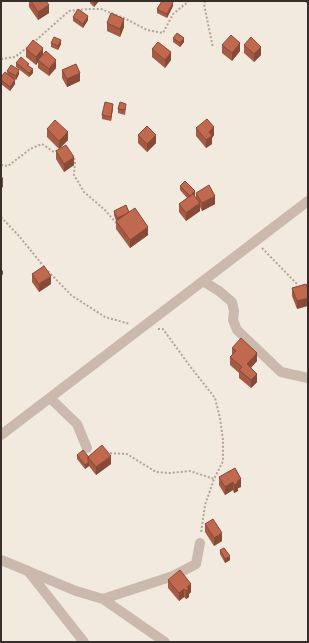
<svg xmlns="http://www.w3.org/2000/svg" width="309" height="643" font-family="'Fira Sans',sans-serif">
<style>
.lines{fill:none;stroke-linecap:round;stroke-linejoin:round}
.path{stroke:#b6a396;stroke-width:2;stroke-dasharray:2 2;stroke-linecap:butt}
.street{stroke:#cab9ac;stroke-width:10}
.wall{fill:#a55a44}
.shaded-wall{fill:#864a37}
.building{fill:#c0694f;stroke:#864a37}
</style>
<rect width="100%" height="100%" fill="#f2e9df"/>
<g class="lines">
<path class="path" d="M205 1 204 4 213 48
M33 43 69 11 88 9H101L124 18 147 30 163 33 173 14 189 1
M1 59 15 57 28 47
M74 158 75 161 74 175 84 192 105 210 117 224
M1 165 8 166 30 149 42 144 54 152 58 150
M1 217 19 236 45 268
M262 248 297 284
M48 271 71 295 105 317 130 324
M158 329H163L189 365 215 398 220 418 223 440V461L214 479 205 505 201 533
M106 453 127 454 156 472 170 473 190 471 214 479"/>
<path class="street" d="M203 281 219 291 232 302 234 311 233 320 237 330 281 372 308 378
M50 398 77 424 87 448
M1 435 308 201
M1 560 28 571 84 642
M28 571 76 591 103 599 165 642
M103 599 173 576 196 564 200 543"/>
</g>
<path class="wall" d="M29 1H46L49 13 38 20 29 7Z
M90 1H99L94 7 90 3Z
M304 1H308V4Z
M173 6 167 18 157 13V9Z
M73 17 88 20 83 28 73 21Z
M107 23 124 27 120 37 107 31Z
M173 38 184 42 180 47 173 42Z
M51 43 61 44 58 50 51 47Z
M222 45 240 51 232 61 222 53Z
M244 45 261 55 254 62 244 53Z
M26 49 43 54 56 68 49 76 38 68V62L36 65 26 57Z
M152 49 171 60 165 68 152 57Z
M16 63 29 66 33 73 29 77 16 67Z
M62 70 80 81 67 87 62 78Z
M7 71 19 74 16 80 14 79 15 84 10 91 1 84V77L7 74Z
M113 108 111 121 102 119V115Z
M126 108 125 115 118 113V109Z
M196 128 214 135 212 138V144L206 148 196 136Z
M47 129 68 140 59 149 47 137Z
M138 135 156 143 147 152 138 143Z
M56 151 74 165 64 172 56 159Z
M180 186 195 195 194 196 196 198V193L215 204 202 211 200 207V211L186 221 179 212V204L187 198 180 190Z
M114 211 129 212 148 235 130 248 116 229V221L114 215Z
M32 274 51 284 39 292 32 282Z
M306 284 297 309 292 296V288Z
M232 348 257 361 251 368 257 382 251 388 239 378V373L230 365V357L232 355Z
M77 455 88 456 111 464 96 475 89 466 85 469 77 459Z
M219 477 241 487 238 488V491L234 493 233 490 225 495 219 485Z
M205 524 222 541 214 546 205 532Z
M220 550 230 560 225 563 220 554Z
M168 580 191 592 189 594V597L186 599 184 597 179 601 168 588Z"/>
<path class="shaded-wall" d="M96 1H99L94 7V3Z
M173 2V6L167 18V14Z
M49 5V13L38 20V12Z
M88 16V20L83 28V24Z
M124 19V27L120 37V29Z
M184 38V42L180 47V43Z
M61 40V44L58 50V46Z
M240 43V51L232 61V53Z
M261 47V55L254 62V54Z
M43 48V56L38 60V62L36 65V57Z
M171 52V60L165 68V60Z
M56 60V68L49 76V69Z
M33 69V73L29 77V73Z
M19 70V74L16 80V76Z
M80 73V81L67 87V79Z
M15 80V84L10 91V87Z
M113 104V108L111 121V117Z
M214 127V135L212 138V144L206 148V140L209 132Z
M68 132V140L59 149V141Z
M156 135V143L147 152V144Z
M74 157V165L64 172V164Z
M3 179V187L1 189V181Z
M195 191V195L190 200V196Z
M215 196V204L202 211V203Z
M200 203V211L186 221V213Z
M130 213 117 222V218Z
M148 227V235L130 248V240Z
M3 270V274L1 277V272Z
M51 276V284L39 292V284Z
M308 298V306L297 309V301Z
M257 353V361L247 372V364Z
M257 374V382L251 388V380Z
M111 456V464L96 475V467Z
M89 462V466L85 469V465Z
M241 479V487L238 488V491L234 493V485L237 481Z
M233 482V490L225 495V487Z
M222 533V541L214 546V538Z
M230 556V560L225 563V559Z
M191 584V592L189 594V597L186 599V591L187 587Z
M184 589V597L179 601V593Z"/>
<path class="building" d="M31 1H46L49 5 38 12Z
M162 1H171L173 2 167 14 157 9Z
M78 9 88 16 83 24 73 17Z
M111 13 124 19 120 29 107 23Z
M177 33 184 38 180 43 173 38Z
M231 35 240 43 232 53 222 45Z
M54 37 61 40 58 46 51 43Z
M251 37 261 47 254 54 244 45Z
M33 40 43 48 36 57 26 49Z
M158 42 171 52 165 60 152 49Z
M46 51 56 60 49 69 38 60Z
M21 57 29 64 27 65 33 69 29 73 16 63Z
M76 64 80 73 67 79 62 70Z
M11 65 19 70 16 76 7 71Z
M5 72 15 80 10 87 1 80V77Z
M105 102 113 104 111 117 102 115Z
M120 102 126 104 125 110 118 109Z
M207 119 214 127 209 132 212 136 206 140 196 128Z
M55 120 68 132 59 141 47 129Z
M147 126 156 135 147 144 138 135Z
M66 145 74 157 64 164 56 151Z
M1 176 3 179 1 181Z
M185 181 195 191 190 196 180 186Z
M209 185 215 196 202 203 196 193Z
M193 194 200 203 186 213 179 204Z
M126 205 129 212 126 214 117 218 114 211Z
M135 208 148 227 130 240 116 221Z
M44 266 51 276 39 284 32 274Z
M306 284 308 289V298L297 301 292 288Z
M241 338 257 353 247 364 257 374 251 380 239 370 242 367 230 357 236 351 232 348Z
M102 445 111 456 96 467 88 457Z
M83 450 88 456V461L89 462 85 465 77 455Z
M235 468 241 479 237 481 238 483 234 485 233 482 225 487 219 477Z
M213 519 222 533 214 538 205 524Z
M224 548 230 556 225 559 220 550Z
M180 570 191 584 187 587 189 589 186 591 184 589 179 593 168 580Z"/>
<rect width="309" height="643" fill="none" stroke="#382e2a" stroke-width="4"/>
</svg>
